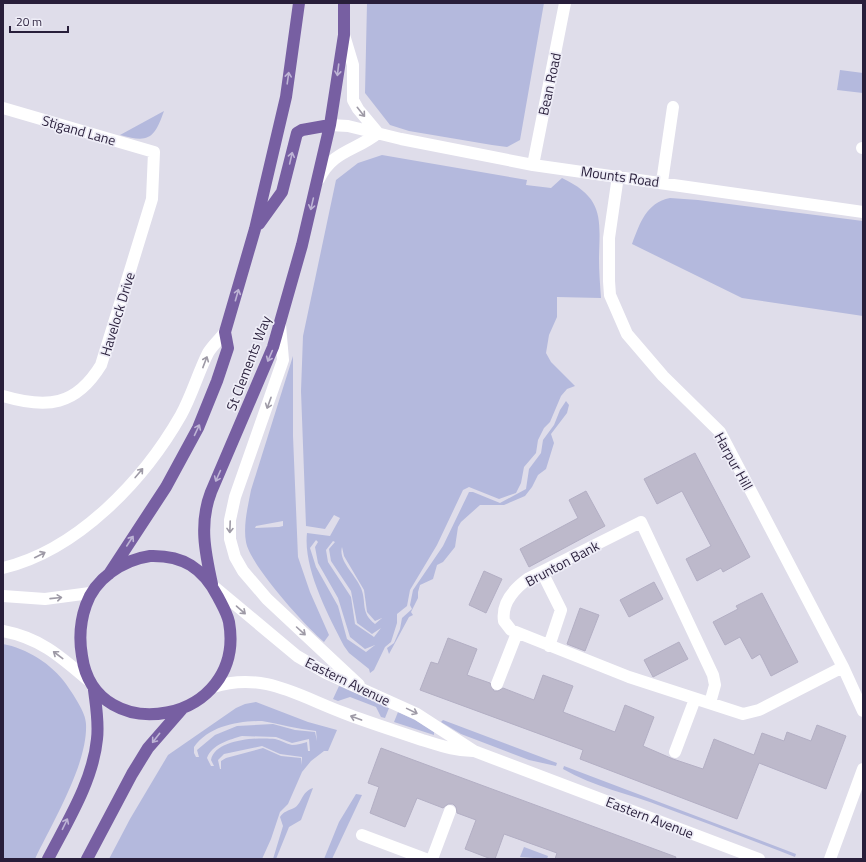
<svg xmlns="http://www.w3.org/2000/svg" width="866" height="862" font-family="'Titillium Web',sans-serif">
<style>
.green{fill:#b4b9dd;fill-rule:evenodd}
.building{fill:#bdb9cb;stroke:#b3afc4}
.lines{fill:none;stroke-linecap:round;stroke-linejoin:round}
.minor{stroke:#fff;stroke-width:12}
.major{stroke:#775fa2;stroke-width:12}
.oneway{stroke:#beb4d5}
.oneway2{stroke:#9e9aa6}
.labels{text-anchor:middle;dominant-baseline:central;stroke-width:3.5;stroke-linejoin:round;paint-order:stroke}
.street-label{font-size:14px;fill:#281e3a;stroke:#eeedf7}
</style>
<rect width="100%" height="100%" fill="#dfddea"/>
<path class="green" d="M367 3H544L520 140 507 147 492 145 409 131 390 125 365 93Z
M840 70 863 73V93L837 90Z
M164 111C154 139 149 143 120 135Z
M382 155 527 180 526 185 551 188 562 178C604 198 600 218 599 258 599 271 600 285 601 298L557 297V317L549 335 546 353 551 362 575 386 567 389 561 396 550 422 544 428 538 440 536 453 524 467 521 483 516 493 499 499 469 487 463 490 437 545 410 590 407 606 397 614V623L391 642 385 647 374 670 370 673 369 669 349 653 344 646C328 615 303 568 307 533L330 536 340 518 334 515 325 529 306 526 301 391 303 336 336 180 358 163ZM316 540 318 542 315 547 318 563 338 598 350 637 365 649 375 645 366 652 347 639 338 606 316 567 310 548ZM333 541 335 542 329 549 331 561 351 591 357 623 372 634 381 628 374 637 355 624 351 597 328 562 326 550ZM342 547 344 556 364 590 367 612 375 621 382 618 375 624C360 612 367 603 361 588 356 575 338 561 342 547Z
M670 198 698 200 863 221V316L742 298 632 244C640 223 646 203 670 198Z
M293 356V436L298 557 310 592 329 635 324 642C305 626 250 565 246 542 243 525 248 506 251 490ZM283 521V526L279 527 255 528 256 526Z
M566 401 569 405 567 413 551 434 554 443 546 469 538 475 532 487 525 496 504 505H480L461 522 458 527 455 547 443 562 437 565 433 579 420 585 418 592V598L411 612 413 615 409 617 389 654 387 648 394 643 400 629 402 618 412 609 410 605 413 590 443 546 469 492H473L500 503 526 489 529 469 541 453 543 440 554 425 560 410Z
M3 644C26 648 52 664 66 684 72 693 86 712 86 724 88 764 52 823 35 859H3Z
M339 686 389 708 385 718 381 717 376 707 350 697 338 701 333 699Z
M256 702 308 722 337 730 328 751H324L311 761 302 772 288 804 280 812 271 839 262 859H109L130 819 168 755 236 708 245 704ZM262 721C280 724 297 729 316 731L317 741 315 732 295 730 273 724 237 726 215 735 197 750 199 757H196L194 753V747C209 726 238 721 262 721ZM242 736 276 737 292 743 309 739 310 751H308L307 742C303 743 297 745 292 745 286 744 281 740 275 739 259 737 215 739 211 760L214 766H211L207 758C211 745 231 739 242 736ZM262 746 280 754 302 757V765L301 758 281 756 263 748 226 758 221 761V769H220L218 760 224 754Z
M398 712 415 720 434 732V735L394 722Z
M443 720 557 763 556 766 529 760 461 734 441 722Z
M564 766 796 854 795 857C751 840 707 823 663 807 630 794 594 787 563 769Z
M313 788 301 820 289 827 276 859H273L283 826 280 817C284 811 288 811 294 808 302 804 301 792 313 788Z
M356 794 362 795 332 859H324L339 822Z
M524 847 548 856 547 859 520 857Z"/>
<path class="building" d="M695 453 750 557 723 572 721 568 697 581 686 559 711 546 682 491 657 504 644 479Z
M586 491 605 526 529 567 520 549 578 518 569 500Z
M484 571 502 579 486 613 469 605Z
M654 582 663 599 629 617 620 600Z
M762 593 798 662 771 676 760 654 752 659 740 637 725 645 713 622 738 609 736 606Z
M580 608 599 615 585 651 567 644Z
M448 638 477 649 467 675 490 683 494 691H498L503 688 534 700 543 675 573 686 563 712 615 732 625 705 654 717 643 746 673 759 703 769 714 739 754 755 762 733 784 741 787 732 811 741 817 725 846 736 826 789 759 763 737 819 580 759 583 750 420 690 431 662 438 664Z
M679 642 688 659 653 677 644 660Z
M381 748 676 857 675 859H555L557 853 504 834 495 859H491L465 849 476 820 457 813 456 807 453 804H448L443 808 417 798 405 827 370 813 379 787 368 783Z"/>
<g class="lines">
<path class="minor" d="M344 35 353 65V100L358 109 378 133
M3 108 154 152 152 199 101 365C76 406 47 409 3 396
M330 125 348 126 401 139 533 165 863 212
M862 148H863
M533 165 565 3
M618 176 609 238V281L610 295 627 334 663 376 720 432 843 667 863 711
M319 179C333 150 356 151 378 133
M662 182 673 107
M280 325 283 360 235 497 230 520V539L235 557 243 571 267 599 359 685
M3 568C78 550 144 480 181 415 192 395 198 373 208 353 212 346 220 339 225 332
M542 572 561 610 549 646
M212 585 297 656 326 673 417 714 474 751 759 859
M3 596 45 599 90 593
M3 631C40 638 60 656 88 680
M497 684 517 633
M213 687C264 671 298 696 344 713 370 723 396 731 422 740 439 745 455 751 473 751
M710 703 715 685 713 675 641 522 529 578C515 588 501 602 504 621L511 630 629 677 743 714 759 710 843 667
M675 752 695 699
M362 835 426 859
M432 859 450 811
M830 859 863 769"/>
<path class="major" d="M259 224 282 192 297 133 302 130 330 125
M150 556C183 555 203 568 218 597 222 605 227 613 229 622 247 724 95 750 82 656 79 639 80 622 86 605 95 579 122 560 150 556Z
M109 574 166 487 198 428 217 381 228 348 225 332 255 229 286 97 299 3
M212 584C205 552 199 523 211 492L273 347 302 245 330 125 344 35V3
M48 859C67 822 93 781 97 739 99 722 96 706 94 690
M87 859 132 774 148 748 182 709"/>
</g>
<defs><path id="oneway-shaft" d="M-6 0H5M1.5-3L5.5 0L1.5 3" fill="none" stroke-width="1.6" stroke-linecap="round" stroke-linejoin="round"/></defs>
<g class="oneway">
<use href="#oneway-shaft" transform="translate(338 70) rotate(97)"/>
<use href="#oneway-shaft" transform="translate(288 78) rotate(-82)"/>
<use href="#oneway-shaft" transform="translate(291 158) rotate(-77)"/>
<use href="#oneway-shaft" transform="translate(312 204) rotate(103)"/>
<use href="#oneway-shaft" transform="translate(237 295) rotate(-74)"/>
<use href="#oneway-shaft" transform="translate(270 356) rotate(113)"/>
<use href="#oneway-shaft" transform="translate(197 430) rotate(-65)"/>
<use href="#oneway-shaft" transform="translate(218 476) rotate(114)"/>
<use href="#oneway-shaft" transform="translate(130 541) rotate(-57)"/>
<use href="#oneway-shaft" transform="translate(156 738) rotate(128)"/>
<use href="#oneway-shaft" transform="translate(65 824) rotate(-64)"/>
</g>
<g class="oneway2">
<use href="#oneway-shaft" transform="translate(361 112) rotate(51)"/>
<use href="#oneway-shaft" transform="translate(205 362) rotate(-69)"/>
<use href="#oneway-shaft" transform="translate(269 403) rotate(110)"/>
<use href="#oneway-shaft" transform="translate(139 473) rotate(-50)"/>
<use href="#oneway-shaft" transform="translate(230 527) rotate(92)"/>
<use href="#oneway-shaft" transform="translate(40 555) rotate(-27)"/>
<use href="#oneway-shaft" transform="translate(56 598) rotate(-6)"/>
<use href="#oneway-shaft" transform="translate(241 610) rotate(41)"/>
<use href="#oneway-shaft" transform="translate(301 631) rotate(42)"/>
<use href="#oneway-shaft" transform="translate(58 655) rotate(-143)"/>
<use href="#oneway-shaft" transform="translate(412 711) rotate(26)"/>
<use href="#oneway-shaft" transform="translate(356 718) rotate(-160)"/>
</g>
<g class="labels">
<g class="street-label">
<text transform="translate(549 84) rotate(-78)">Bean Road</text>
<text transform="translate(79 130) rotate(16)">Stigand Lane</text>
<text transform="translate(620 176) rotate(8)">Mounts Road</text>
<text transform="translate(117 314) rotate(-73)">Havelock Drive</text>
<text transform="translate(248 363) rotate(-69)">St Clements Way</text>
<text transform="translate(734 461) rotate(61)">Harpur Hill</text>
<text transform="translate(562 563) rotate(-28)">Brunton Bank</text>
<text transform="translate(348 681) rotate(26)">Eastern Avenue</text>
<text transform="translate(650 817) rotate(21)">Eastern Avenue</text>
</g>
</g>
<rect width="866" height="862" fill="none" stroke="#281e3a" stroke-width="8"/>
<path d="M10 26v6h58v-6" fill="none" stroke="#281e3a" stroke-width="2"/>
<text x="16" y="26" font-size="12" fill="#281e3a" stroke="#eeedf7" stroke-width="3" paint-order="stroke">20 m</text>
</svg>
